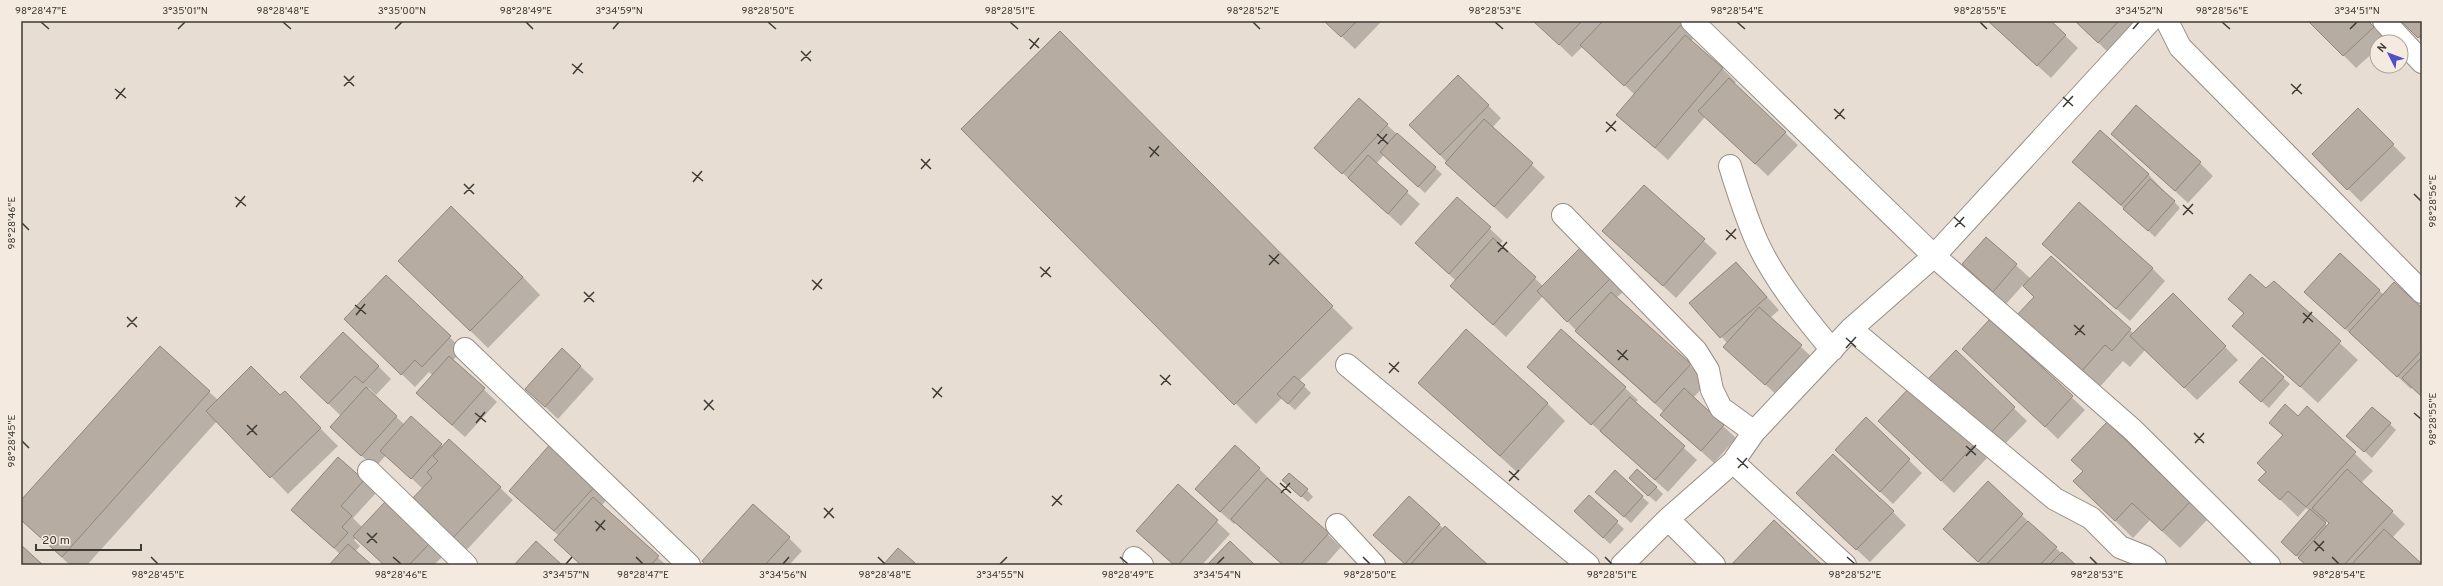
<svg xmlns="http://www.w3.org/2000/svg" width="2443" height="586" font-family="Overpass,sans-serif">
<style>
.shadow{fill:#0003;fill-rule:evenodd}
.building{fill:#b6aca1;stroke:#90867c}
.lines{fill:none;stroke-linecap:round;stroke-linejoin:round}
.minor-casing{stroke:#978d83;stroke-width:24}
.minor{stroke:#fff;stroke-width:22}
.ticks{fill:none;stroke:#3e3a36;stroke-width:1.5}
.neatline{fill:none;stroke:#3e3a36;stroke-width:1.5}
.ticks-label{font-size:10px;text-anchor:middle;fill:#3e3a36}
</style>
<rect width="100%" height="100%" fill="#e8ddd2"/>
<path class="shadow" d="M1325 21H1382L1355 49Z
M1534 21H1679L1695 37 1691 41 1723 69 1736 82 1733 84 1798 145 1768 176 1705 117 1668 160 1618 115 1635 95 1583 46 1572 57Z
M1988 21H2050L2078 48 2051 78Z
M2076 21H2151L2116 60Z
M2310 21H2367L2386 40 2377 42V49L2356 68Z
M2403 21H2422V41Z
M1060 33 1353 328 1299 381 1311 393 1295 410 1282 398 1256 424 963 129Z
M1458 76 1501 118 1492 128 1545 177 1507 219 1459 175 1411 125Z
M2358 110 2406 158 2361 202 2313 154Z
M1387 125 1442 174 1425 193 1384 155 1376 164 1420 204 1401 226 1315 148Z
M2100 132 2149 175 2180 208 2155 237 2073 162Z
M2112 134 2200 163 2213 176 2188 203Z
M1644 186 1717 253 1676 298 1604 231Z
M1457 198 1503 241 1499 245 1543 286 1580 249 1623 292 1616 298 1708 382 1693 398 1736 438 1714 463 1674 427 1664 412 1594 349 1543 296 1506 337 1451 286 1456 281 1416 243Z
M1986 238 2031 279 2051 257 2134 334 2173 295 2238 360 2197 400 2145 350 2130 367 2123 361 2098 389 2036 332 2035 297 2023 285 2006 304 1976 277Z
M2340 255 2384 295 2422 309V396L2413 387 2411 389 2319 305Z
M2056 256 2152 268 2165 281 2130 321Z
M386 276 463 350 453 360 497 402 465 437 430 406 433 376 429 372 415 387 358 332Z
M1748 276 1779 310 1770 318 1814 359 1779 397 1724 347 1728 344 1691 303Z
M523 277 540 295 488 348 416 278Z
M2274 282 2358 360 2318 403 2234 326 2244 314 2229 299 2266 290Z
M1990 320 2085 410 2058 439 1963 349Z
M160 347 218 400 280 397 302 410 338 446 288 494 217 421 87 565H70L21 520V502Z
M562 349 594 379 558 419 539 401Z
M1956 352 2027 421 2000 449 1941 393Z
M2262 358 2290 384 2269 408 2247 389Z
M378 366 391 379 376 395 369 388 367 390 405 425 411 418 443 447 450 440 513 500 463 554 423 489 386 455 375 468 344 440 331 427 341 416 314 390Z
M1528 367 1625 388 1638 400 1635 403 1697 460 1668 492Z
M1419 383 1547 403 1565 421 1518 473Z
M2307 408 2373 471 2361 483 2405 524 2392 538 2421 565H2306L2282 541 2310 511 2306 508 2298 517 2260 480 2267 472 2283 436 2270 423 2298 417ZM2327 521 2330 523 2327 526 2325 523Z
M1866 418 1922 473 1893 504 1849 462Z
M2390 424 2396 430 2372 458 2354 442Z
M1892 434 1974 445 1987 458 1954 493Z
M554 442 611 495 601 506 666 565H581L555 540 559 536 523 503Z
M1235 446 1341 547 1325 565H1283L1236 522 1234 524 1209 502Z
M1615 472 1649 503 1631 523 1603 498Z
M363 481 376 493 353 518 362 527 429 544 442 557 434 565H384L356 538 354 540 360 546 355 552 370 565H331L340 554 292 510Z
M1988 482 2035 528 2074 565H1982L1957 541Z
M1636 485 1656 487 1663 494 1656 502Z
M1178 486 1230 534 1202 565H1174Z
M1290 486 1307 490 1313 497 1308 502Z
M1589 496 1624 529 1610 544 1582 518Z
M1409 497 1444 529 1486 565H1406L1387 548Z
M2092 498 2189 502 2207 520 2180 548 2150 520 2133 538Z
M1810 506 1893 512 1906 525 1870 562Z
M789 538 802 551 789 565H707Z"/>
<path class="building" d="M1324 21H1357L1341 37Z
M1533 21H1582L1559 45Z
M1603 21H1681L1683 23 1624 86 1580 45Z
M1988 21H2051L2066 35 2037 66Z
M2075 21H2119L2098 43Z
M2308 21H2368L2374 27 2343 56Z
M2401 21H2422V34L2418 38Z
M1060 31 1333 306 1234 405 961 129Z
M1685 35 1723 68 1655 148 1616 115Z
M1458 75 1489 105 1440 155 1409 125Z
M1729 78 1786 132 1755 164 1698 111Z
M1359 98 1388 124 1342 174 1314 148Z
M2136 105 2201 162 2175 191 2111 134Z
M2358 108 2394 144 2347 190 2312 154Z
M1484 119 1533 163 1494 207 1445 163Z
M2100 130 2149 174 2121 205 2072 162Z
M1397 133 1436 167 1418 187 1380 152Z
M1368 155 1408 191 1388 214 1348 178Z
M2150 179 2175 201 2148 231 2123 209Z
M1644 185 1705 239 1663 286 1602 231Z
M1457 197 1491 227 1449 274 1415 243Z
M2079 202 2153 268 2116 309 2042 244Z
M451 206 523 277 470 331 398 261Z
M1986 237 2017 264 1993 292 1962 264Z
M1493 238 1536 277 1493 325 1450 286Z
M1580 248 1611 278 1567 322 1537 291Z
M2340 253 2380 290 2345 329 2304 292Z
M2051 256 2131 329 2112 351 2105 345 2080 373 2017 315 2034 297 2023 286Z
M1736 262 1767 297 1720 338 1689 303Z
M2250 274 2266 288 2274 281 2341 341 2300 387 2232 326 2244 313 2228 299Z
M386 275 451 336 422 367 415 360 401 375 344 319Z
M2394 282 2422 308V350L2397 377 2349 332Z
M1611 292 1691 364 1655 403 1575 331Z
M2173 293 2226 346 2184 388 2130 336Z
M1759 307 1802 345 1765 385 1723 347Z
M1990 319 2073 396 2045 427 1962 349Z
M1466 329 1548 403 1500 456 1418 383Z
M1561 329 1626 387 1591 425 1527 367Z
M343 332 379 366 363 383 355 376 328 404 300 377Z
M160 346 210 391 62 557 21 520V500Z
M562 348 581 366 545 407 525 389Z
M1956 350 2015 407 1987 437 1927 380Z
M449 356 485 388 452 425 416 393Z
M2262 357 2284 377 2261 402 2239 382Z
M2422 357V397L2402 378Z
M251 366 280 395 285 391 321 428 270 478 206 411Z
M1294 376 1305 385 1288 404 1277 394Z
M1912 385 1975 444 1941 481 1878 421Z
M366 387 397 416 361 456 330 427Z
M1684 388 1724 425 1701 451 1660 415Z
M1630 397 1685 446 1655 480 1600 431Z
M2285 404 2298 416 2307 406 2356 452 2306 507 2288 491 2280 500 2258 480 2266 472 2257 463 2283 435 2269 423Z
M2372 407 2391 423 2364 452 2346 436Z
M411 416 442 444 411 479 380 451Z
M1866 417 1910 459 1880 492 1835 450Z
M2107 422 2190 502 2162 531 2132 503 2115 521 2073 481 2083 471 2071 460Z
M449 439 501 487 449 542 408 503 432 478 427 472 438 461 433 456Z
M553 441 599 482 554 531 509 491Z
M1235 445 1260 468 1220 512 1195 489Z
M1833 454 1894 511 1856 550 1796 493Z
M338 457 364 480 341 506 352 516 342 527 348 533 334 548 291 510Z
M1637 469 1657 487 1648 496 1629 478Z
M2347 469 2393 511 2344 565H2306L2298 558 2329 523 2312 508Z
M1615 470 1643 496 1624 517 1595 492Z
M1289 473 1308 489 1301 497 1282 480Z
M1267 478 1329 533 1300 565H1283L1231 519Z
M1988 481 2023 514 1978 562 1943 529Z
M1178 484 1218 520 1178 565H1174L1136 531Z
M1589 495 1618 521 1603 538 1574 511Z
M1409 496 1440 524 1405 564 1373 535Z
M593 497 659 556 651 565H581L554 540Z
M385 502 430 543 409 565H384L353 536Z
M753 504 790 537 765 565H706L702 561Z
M2310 509 2326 523 2296 556 2281 542Z
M1774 520 1822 565H1731Z
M2028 521 2057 547 2040 565H1986Z
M1445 526 1488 565H1410Z
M2384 529 2422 564V565H2351Z
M536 541 562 565H514Z
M1230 541 1255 565H1207Z
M348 544 372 565H329Z
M21 545 43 565H21Z
M898 548 915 563 913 565H883Z
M2062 552 2076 565H2049Z"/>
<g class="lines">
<defs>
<path id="minor" d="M1692 21 1934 256 2133 430 2269 565
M2167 21 2180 47 2422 292
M2384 21 2422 62
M1730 166C1738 192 1746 217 1757 242 1775 281 1804 316 1832 350
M1563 215 1696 351 1708 370 1712 390 1721 408 1754 432
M1851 329 2055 499 2091 518 2120 547 2145 557 2155 565
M465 349 689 565
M1347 365 1588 565
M1733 462 1845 565
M369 471 466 565
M1668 519 1714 565
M1337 525 1374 565
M1134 558 1142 565
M1622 565 1668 519 1733 462 1754 432 1851 329 1934 256 2150 21"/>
</defs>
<use href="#minor" class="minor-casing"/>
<use href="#minor" class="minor"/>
</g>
<path class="ticks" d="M41 22 49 29M283 22 291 29M526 22 533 29M768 22 776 29M1010 22 1018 29M1253 22 1260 29M1495 22 1503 29M1737 22 1745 29M1980 22 1987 29M2222 22 2230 29M178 29 185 22M395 29 402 22M613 29 619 22M2133 29 2139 22M2350 29 2357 22M1029 39 1039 48M1030 49 1039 38M801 51 811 61M801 61 811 51M572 64 583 73M573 74 582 63M344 76 354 86M2291 84 2302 94M344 86 354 76M115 89 126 98M2292 94 2301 84M2063 97 2073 106M116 99 125 88M2063 107 2073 96M1834 109 1845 119M1835 119 1844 109M1606 122 1616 131M1606 132 1616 121M1377 134 1388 144M1378 144 1387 134M1149 147 1159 156M1150 157 1159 146M921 159 931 169M921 169 930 159M692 172 703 181M693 182 702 171M464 184 474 194M464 194 474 184M2414 194 2421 201M235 197 246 206M2183 205 2193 214M236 207 245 196M2183 215 2193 204M1954 217 1965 227M22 223 29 230M1955 227 1964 217M1726 230 1736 239M1726 240 1736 229M1497 242 1508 252M1498 252 1507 242M1269 255 1279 264M1269 265 1279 254M1040 267 1051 277M1041 277 1050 267M812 280 822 289M813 290 822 279M584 292 594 302M584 302 594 292M355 305 366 314M2303 313 2313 322M356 315 365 304M127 317 137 327M2303 323 2312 312M2074 325 2085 335M127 327 137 317M2075 335 2084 325M1846 338 1856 347M1846 348 1856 337M1617 350 1628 360M1618 360 1627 350M1389 363 1399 372M1389 373 1399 362M1160 375 1171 385M1161 385 1170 375M932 388 942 397M933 398 942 387M704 400 714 410M704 410 713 400M475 413 486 422M2414 413 2421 419M476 423 485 412M247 425 257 435M2194 433 2204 443M247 435 257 425M22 441 29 448M2195 443 2204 433M1966 446 1976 455M1966 456 1976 445M1737 458 1748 468M1738 468 1747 458M1509 471 1519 480M1509 481 1519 470M1280 483 1291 493M1281 493 1290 483M1052 496 1062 505M1052 506 1062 495M824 508 834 518M824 518 833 508M595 521 605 530M596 531 605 520M367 533 377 543M2314 541 2324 551M367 543 377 533M2315 551 2324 541M151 557 158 564M393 557 401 564M636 557 643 564M878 557 885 564M1120 557 1128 564M1363 557 1370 564M1605 557 1612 564M1847 557 1855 564M2090 557 2097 564M2332 557 2339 564M566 564 572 557M783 564 789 557M1000 564 1007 557M1217 564 1224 557"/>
<rect width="2443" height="586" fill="none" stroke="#f5eadf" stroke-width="44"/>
<g transform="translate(2389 54) rotate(312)"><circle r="19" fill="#f5eadf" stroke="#aca49b"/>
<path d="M0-3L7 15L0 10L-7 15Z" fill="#514fc6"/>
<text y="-6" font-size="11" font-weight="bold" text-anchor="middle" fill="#3e3a36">N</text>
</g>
<path d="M36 544v6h105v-6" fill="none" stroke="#3e3a36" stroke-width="2"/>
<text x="42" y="544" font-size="12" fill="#3e3a36" stroke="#f5eadf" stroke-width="3" paint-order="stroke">20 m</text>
<rect x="22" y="22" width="2399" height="542" class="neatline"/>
<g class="ticks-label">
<text x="41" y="14">98°28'47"E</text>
<text x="185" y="14">3°35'01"N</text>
<text x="283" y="14">98°28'48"E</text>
<text x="402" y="14">3°35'00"N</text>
<text x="526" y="14">98°28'49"E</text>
<text x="619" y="14">3°34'59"N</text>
<text x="768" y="14">98°28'50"E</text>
<text x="1010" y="14">98°28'51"E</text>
<text x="1253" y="14">98°28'52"E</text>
<text x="1495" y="14">98°28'53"E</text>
<text x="1737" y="14">98°28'54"E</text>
<text x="1980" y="14">98°28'55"E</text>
<text x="2139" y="14">3°34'52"N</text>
<text x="2222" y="14">98°28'56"E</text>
<text x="2357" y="14">3°34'51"N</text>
<text transform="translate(2432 201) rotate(-90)" y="4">98°28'56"E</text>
<text transform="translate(11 223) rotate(-90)" y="4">98°28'46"E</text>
<text transform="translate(2432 419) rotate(-90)" y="4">98°28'55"E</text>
<text transform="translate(11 441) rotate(-90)" y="4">98°28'45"E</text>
<text x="158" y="578">98°28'45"E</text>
<text x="401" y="578">98°28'46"E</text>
<text x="566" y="578">3°34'57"N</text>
<text x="643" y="578">98°28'47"E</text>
<text x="783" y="578">3°34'56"N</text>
<text x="885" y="578">98°28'48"E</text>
<text x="1000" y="578">3°34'55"N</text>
<text x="1128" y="578">98°28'49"E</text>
<text x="1217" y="578">3°34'54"N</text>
<text x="1370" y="578">98°28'50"E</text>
<text x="1612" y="578">98°28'51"E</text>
<text x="1855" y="578">98°28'52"E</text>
<text x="2097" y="578">98°28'53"E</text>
<text x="2339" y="578">98°28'54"E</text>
</g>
</svg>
